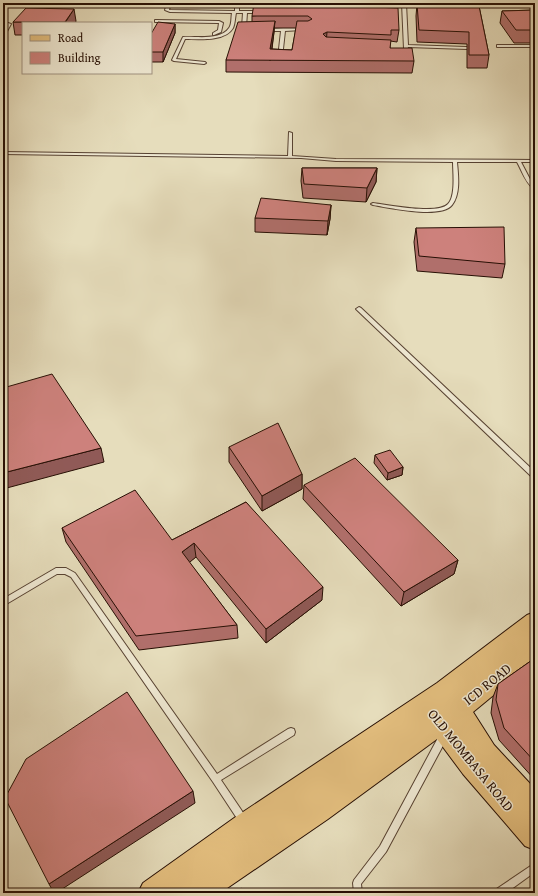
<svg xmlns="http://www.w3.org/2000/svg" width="538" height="896" font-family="'Gentium Book Plus',serif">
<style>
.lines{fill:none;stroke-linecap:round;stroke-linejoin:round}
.service-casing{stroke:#574232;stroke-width:2}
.primary-casing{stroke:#270f04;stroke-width:2}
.service{fill:#efe9d3;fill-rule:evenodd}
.primary{fill:#e3be7e;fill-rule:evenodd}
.wall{fill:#b06f6b;stroke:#270f04;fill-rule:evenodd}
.shaded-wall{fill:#905a57;stroke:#270f04}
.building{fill:#cd817c;stroke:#270f04}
.labels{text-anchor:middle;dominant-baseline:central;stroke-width:3;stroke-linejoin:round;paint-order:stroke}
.near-street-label{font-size:14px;fill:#270f04;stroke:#efe9d3}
</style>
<rect width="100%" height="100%" fill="#e6ddbc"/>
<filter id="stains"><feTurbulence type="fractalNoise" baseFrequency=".005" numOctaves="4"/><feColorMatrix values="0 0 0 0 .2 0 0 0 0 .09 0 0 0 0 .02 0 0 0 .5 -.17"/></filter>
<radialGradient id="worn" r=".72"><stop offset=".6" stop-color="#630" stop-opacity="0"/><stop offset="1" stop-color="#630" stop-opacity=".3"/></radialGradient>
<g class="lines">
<defs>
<path id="service" d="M167 3H171L169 10H170L235 11V3H239V11H260L262 12 260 13H247L246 27 248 29 247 30H245L242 27 243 13H236C235 17 235 24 233 28 225 42 198 39 185 39L176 59 205 62 206 63 204 64 174 61 172 60 183 37C196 36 220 41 229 28 232 24 231 18 232 13L170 12 165 10Z
M402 3H406L408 45 466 47H467V49L408 47 407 51H400V49H404Z
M156 20 219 21 223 23 221 32 214 35H213V33L218 30 219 23H218L155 22V20Z
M8 23 11 24 5 35 3 36V32Z
M283 28H302L304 29 302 30 285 31 282 58 280 59 278 58 281 31H267L265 30 267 29Z
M498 45H535V47H497V45Z
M289 132 292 133V156L336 159 535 160V162H521L532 183 535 186V190C526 184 522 171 517 162H457C458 174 461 194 452 205 441 219 390 208 373 205L371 204 373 203C388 205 438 215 448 204 456 196 453 172 453 162L336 161 301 158 3 154V152L288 156Z
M359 307 361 308 535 472V478H533L357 310 356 309Z
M56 568H66L75 573 217 774 288 729 291 728 294 729 295 732 294 735 221 780 246 817 247 820 246 823 243 824 240 823 213 782 71 577 65 574H57L3 606V599Z
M443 733 446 734 447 737 446 740 386 852 361 884 362 893H354L353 883 354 880 380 846 440 734Z
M535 863V872L506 893H494L495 890Z"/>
<path id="primary" d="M535 612V661L473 712 494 745 535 789V850L525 846 463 774 437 739 328 819 220 893H179L180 891 178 893H138L143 883 237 816 437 683 527 615Z"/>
</defs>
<use href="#service" class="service-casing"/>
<use href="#primary" class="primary-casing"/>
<use href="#service" class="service"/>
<use href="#primary" class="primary"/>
</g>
<path class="wall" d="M417 4 479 6 489 55 487 68H467V44L417 42 416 16Z
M345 6 399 30 397 42 390 41V48L414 61 412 73 226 72V60L252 22V16ZM274 28H296L292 50 272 49 274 32Z
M535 10V43H514L500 23 502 11Z
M76 21 75 23H23V35H15L13 22Z
M175 24V33L163 62H151V34Z
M302 168H377L376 182 366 202 303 198 301 181Z
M331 205 330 219 327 235 255 232V218Z
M416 228 505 264 502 278 417 271 414 242Z
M229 447 302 474V489L262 511 229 462Z
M375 455 403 467 402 475 387 480 374 463Z
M304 485 458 560 454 574 401 606 303 499Z
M246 502 322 600 266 643 196 557 189 562 237 625 238 638 139 650 66 542 62 528 172 540Z
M535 658V780L499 740 491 713 493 697 498 684Z"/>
<path class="shaded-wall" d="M74 9 76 21 75 23H65Z
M275 21 274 32 270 61V49Z
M175 24V33L163 62V52Z
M327 32 326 44 323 34Z
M377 168 376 182 366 202 367 188Z
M331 205 330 219 327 235 328 221Z
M101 448 104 462 3 489V473Z
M403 467 402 475 387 480 388 473Z
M302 474V489L262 511V496Z
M194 543 196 557 184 567 182 552Z
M458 560 454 574 401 606 404 592Z
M323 587 322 600 266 643V629Z
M193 791 195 803 56 893H54L49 884Z"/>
<path class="building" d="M254 3H345V6L398 8 399 30H391V35L327 32 323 34 326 37 391 40 390 48H412L414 61 226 60 238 22 275 21 270 49 292 50 297 21H308L312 19 308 16H252Z
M417 4 479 6 489 55H469V32L419 30Z
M26 8 74 9 65 22H13Z
M535 10V30H516L502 11Z
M158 22 175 24 163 52H151V34Z
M302 168H377L367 188 304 184Z
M261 198 331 205 328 221 255 218Z
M504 227 505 264 419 256 416 228Z
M52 374 101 448 3 473V388Z
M278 423 302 474 262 496 229 447Z
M390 450 403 467 388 473 375 455Z
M355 458 458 560 404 592 304 485Z
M135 490 172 540 246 502 323 587 266 629 194 543 182 552 237 625 136 636 62 528Z
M535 658V762L504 728 496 700 498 684Z
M127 692 193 791 49 884 5 798 26 759Z
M242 888 246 893H236Z"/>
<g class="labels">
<g class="near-street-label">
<text transform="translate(487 684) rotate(-39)">ICD ROAD</text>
<text transform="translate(471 760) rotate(51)">OLD MOMBASA ROAD</text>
</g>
</g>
<rect width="538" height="896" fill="none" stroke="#e6ddbc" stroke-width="16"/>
<rect x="4" y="4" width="530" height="888" fill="none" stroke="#270f04" stroke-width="2"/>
<rect x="8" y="8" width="522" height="880" fill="none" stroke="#270f04"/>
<rect x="22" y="22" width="130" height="52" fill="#efe9d3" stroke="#9f9280"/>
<rect x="30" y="35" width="20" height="6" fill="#e3be7e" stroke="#9f9280"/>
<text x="58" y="42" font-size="12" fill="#270f04">Road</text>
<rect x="30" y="52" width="20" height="12" fill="#cd817c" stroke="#9f9280"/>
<text x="58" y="62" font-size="12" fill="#270f04">Building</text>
<rect width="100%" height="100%" filter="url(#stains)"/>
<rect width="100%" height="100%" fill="url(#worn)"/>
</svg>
